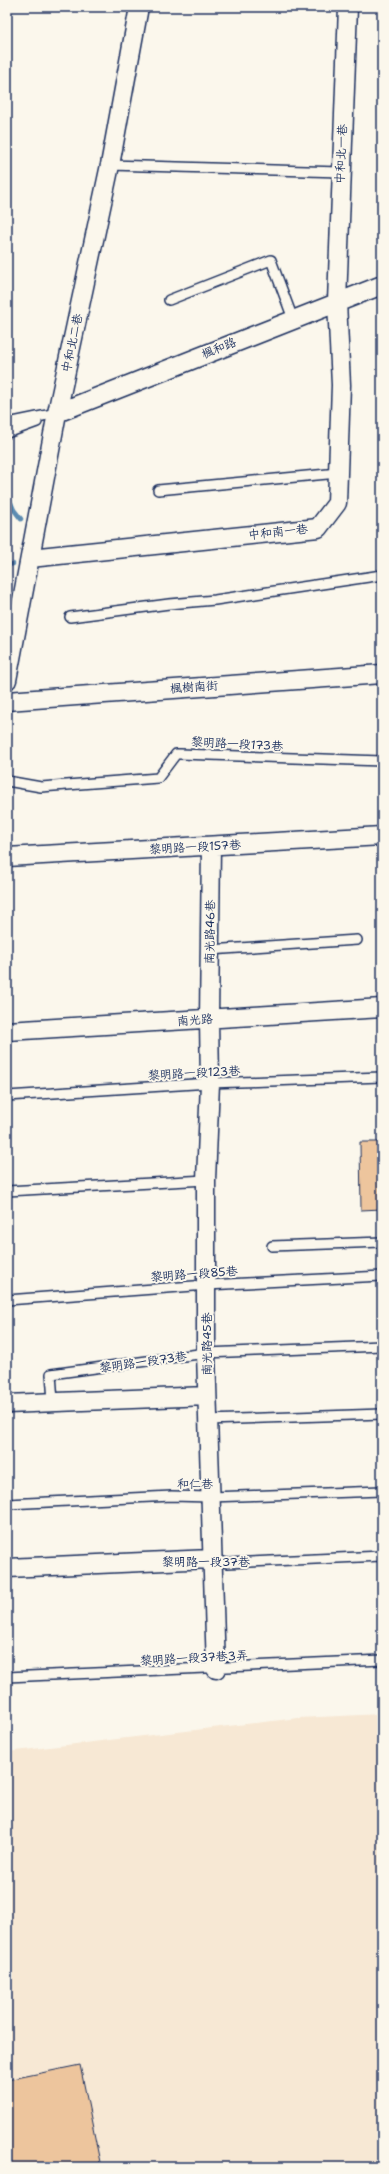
<svg xmlns="http://www.w3.org/2000/svg" width="389" height="2174" font-family="'Shantell Sans','LXGW WenKai TC',sans-serif">
<style>
.built{fill:#f7e8d4}
.lines{fill:none;stroke-linecap:round;stroke-linejoin:round}
.stream{stroke:#5c8bb1;stroke-width:4.5}
.building{fill:#edc59d;stroke:#1b2f5e}
.service-casing{stroke:#1b2f5e;stroke-width:12}
.minor-casing{stroke:#1b2f5e;stroke-width:21}
.service{stroke:#fbf7ec;stroke-width:9}
.minor{stroke:#fbf7ec;stroke-width:18}
.labels{text-anchor:middle;dominant-baseline:central;stroke-width:4;stroke-linejoin:round;paint-order:stroke}
.street-label{font-size:12px;fill:#1b2f5e;stroke:#fbf7ec}
</style>
<rect width="100%" height="100%" fill="#fbf7ec"/>
<filter id="ink" filterUnits="userSpaceOnUse"><feTurbulence type="fractalNoise" baseFrequency=".025" numOctaves="2"/><feDisplacementMap in="SourceGraphic" scale="8" xChannelSelector="R" yChannelSelector="G"/><feConvolveMatrix kernelMatrix="1 2 1 2 8 2 1 2 1" color-interpolation-filters="sRGB"/></filter>
<g filter="url(#ink)">
<path class="built" d="M382 1714V2167H7V1752L298 1718Z"/>
<g class="lines">
<path class="stream" d="M7 493 14 510 21 519
M7 565 13 564"/>
</g>
<path class="building" d="M360 1142H382V1209L361 1210Z
M80 2065 101 2167H7V2080Z"/>
<g class="lines">
<defs>
<path id="service" d="M110 165 340 172
M169 300 271 260 293 319
M8 423 57 413
M7 433 37 422
M158 490 338 473
M70 617 169 604 215 600 382 575
M7 781 41 787 158 778 176 754H180L382 761
M210 950 357 940
M7 1096 210 1083 382 1077
M7 1191 206 1180
M272 1246 382 1242
M7 1300 207 1285 382 1276
M53 1401 51 1374 206 1353 382 1346
M207 1420 382 1414
M7 1504 172 1496 210 1497 382 1491
M211 1559 227 1563 382 1556
M7 1677 382 1660"/>
<path id="minor" d="M57 413 382 285
M30 558 318 528 337 503 341 385 337 302 348 7
M7 680 57 413 110 165 139 7
M7 701 382 674
M211 846 209 1019 210 1083 206 1180V1353L216 1669
M7 857 382 836
M7 1031 382 1008
M7 1404 207 1396
M7 1568 211 1559"/>
</defs>
<use href="#service" class="service-casing"/>
<use href="#minor" class="minor-casing"/>
<use href="#service" class="service"/>
<use href="#minor" class="minor"/>
</g>
</g>
<g class="labels">
<g class="street-label">
<text transform="translate(341 154) rotate(-87)">中和北一巷</text>
<text transform="translate(72 343) rotate(-78)">中和北二巷</text>
<text transform="translate(219 348) rotate(-22)">楓和路</text>
<text transform="translate(278 532) rotate(-6)">中和南一巷</text>
<text transform="translate(194 687) rotate(-4)">楓樹南街</text>
<text transform="translate(237 744) rotate(3)">黎明路一段173巷</text>
<text transform="translate(195 847) rotate(-3)">黎明路一段157巷</text>
<text transform="translate(210 932) rotate(-89)">南光路46巷</text>
<text transform="translate(195 1020) rotate(-4)">南光路</text>
<text transform="translate(194 1073) rotate(-3)">黎明路一段123巷</text>
<text transform="translate(194 1274) rotate(-4)">黎明路一段85巷</text>
<text transform="translate(207 1344) rotate(-90)">南光路45巷</text>
<text transform="translate(143 1362) rotate(-8)">黎明路一段73巷</text>
<text transform="translate(195 1484) rotate(1)">和仁巷</text>
<text x="206" y="1562">黎明路一段37巷</text>
<text transform="translate(194 1658) rotate(-3)">黎明路一段37巷3弄</text>
</g>
</g>
<rect width="389" height="2174" fill="none" stroke="#fbf7ec" stroke-width="24"/>
<rect x="12" y="12" width="365" height="2150" fill="none" stroke="#1b2f5e" stroke-width="1.5" filter="url(#ink)"/>
</svg>
